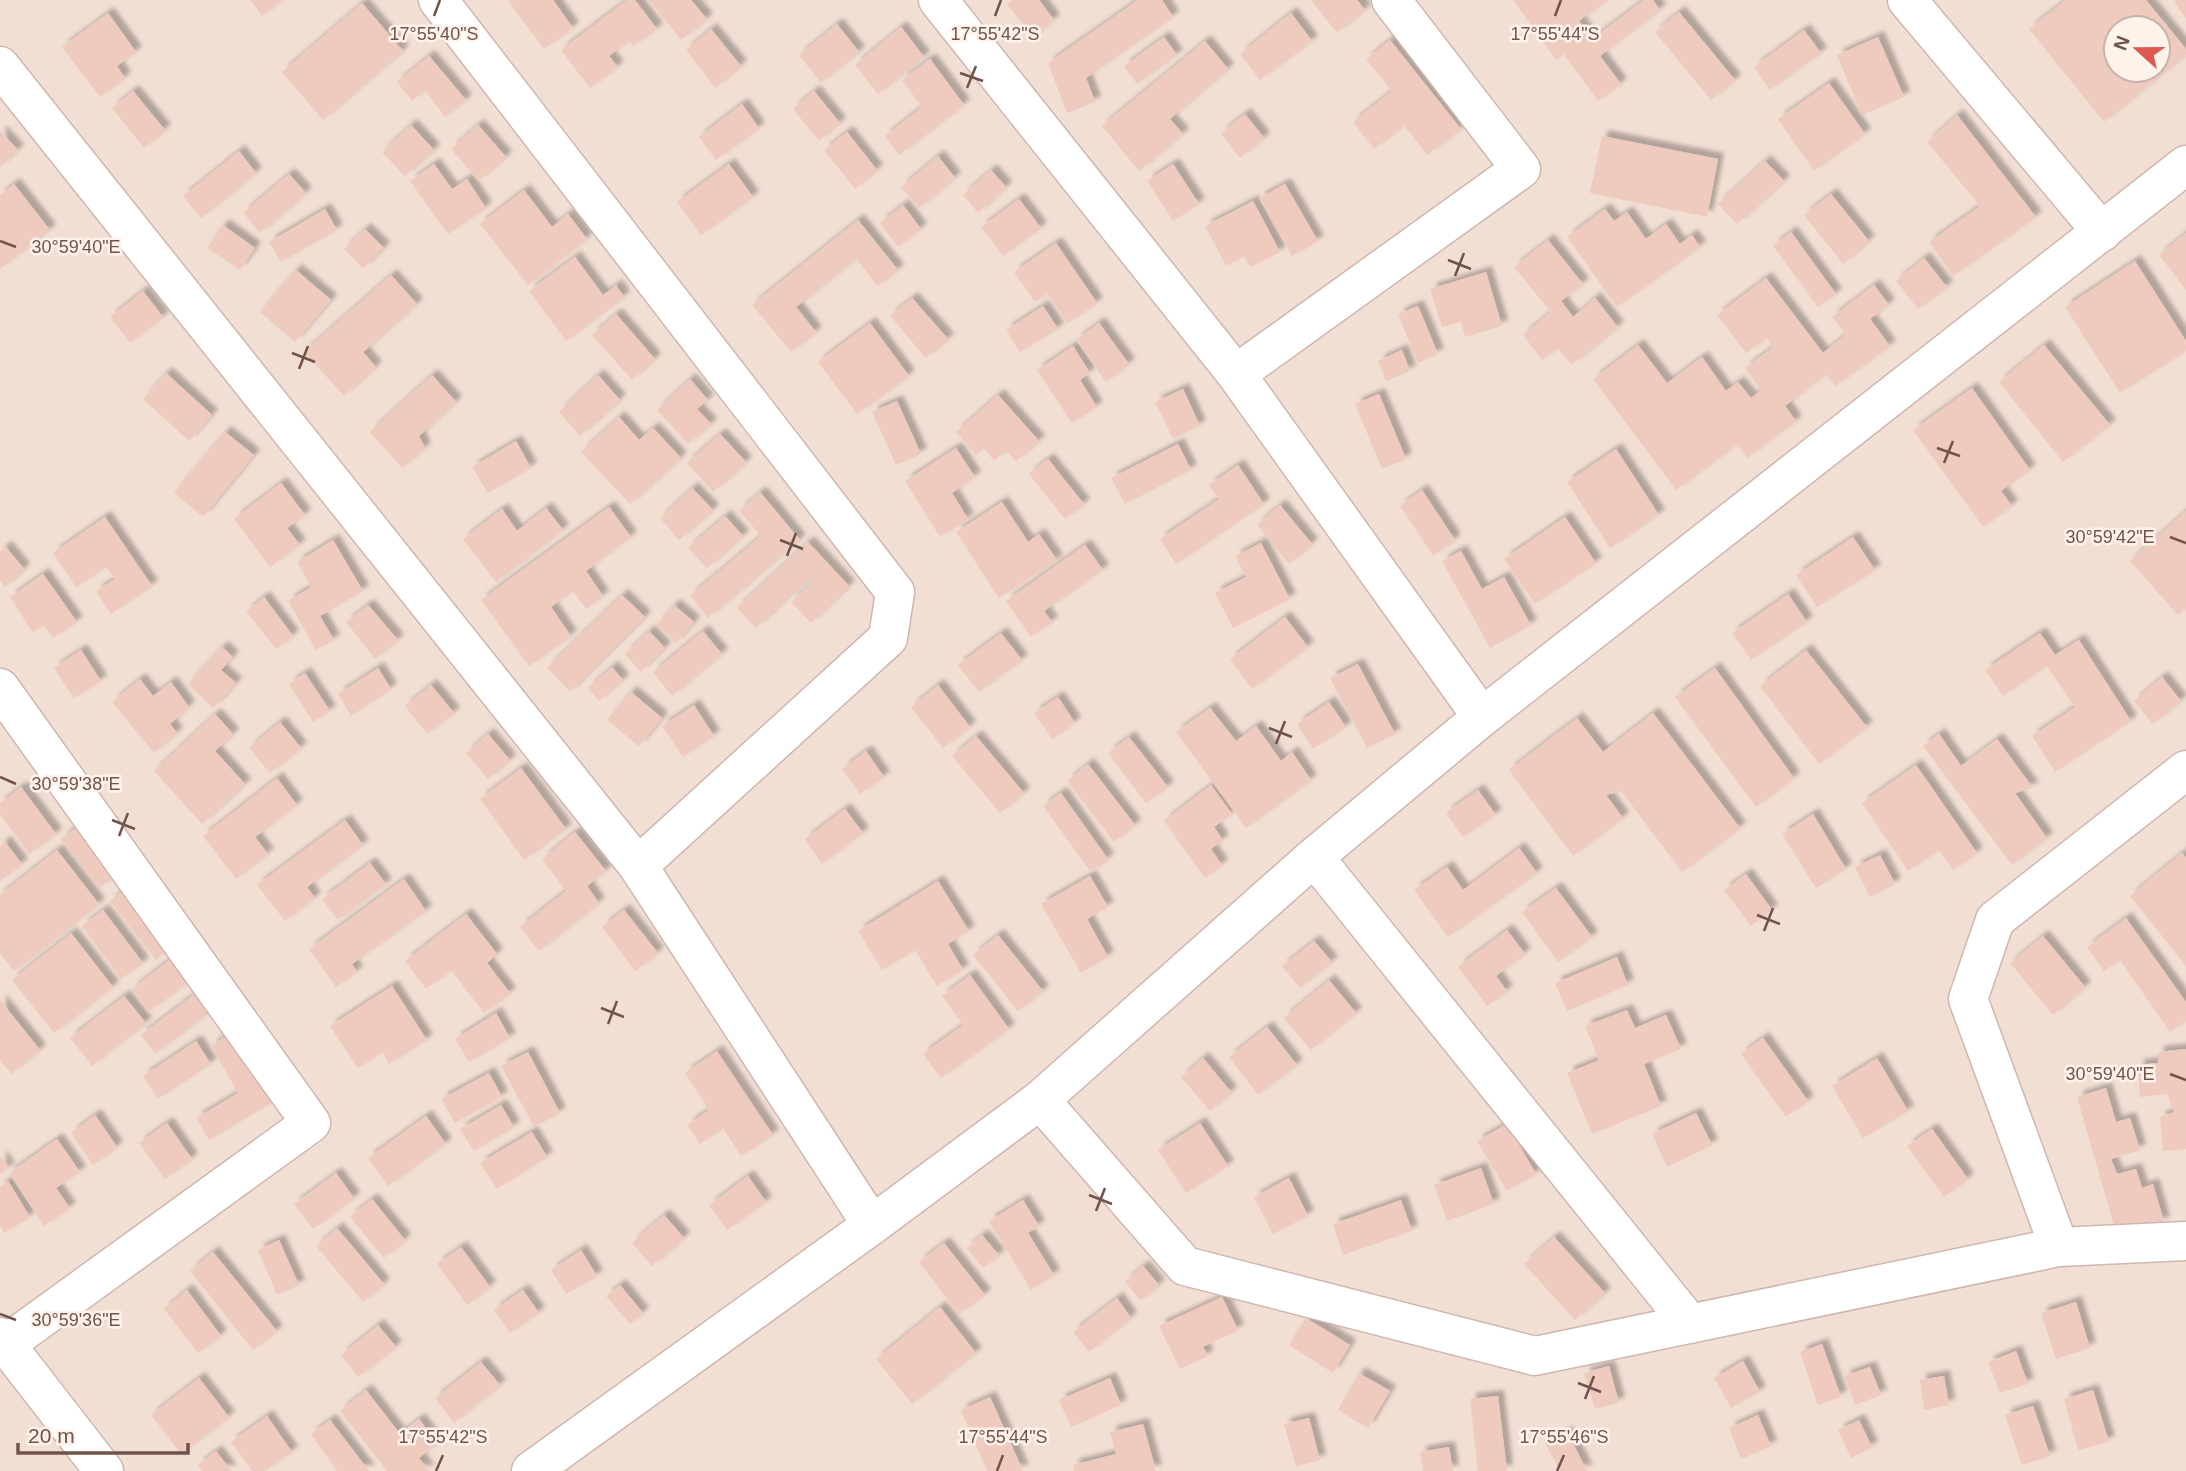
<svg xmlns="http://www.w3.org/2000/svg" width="2186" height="1471" font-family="Helvetica,sans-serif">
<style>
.residential{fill:#f2dfd4;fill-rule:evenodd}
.building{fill:#efcabe;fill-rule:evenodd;filter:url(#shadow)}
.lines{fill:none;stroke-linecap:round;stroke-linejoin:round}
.minor-casing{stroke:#ceb7af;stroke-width:41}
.minor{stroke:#fff;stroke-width:38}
.ticks{fill:none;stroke:#72534c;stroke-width:2.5}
.ticks-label{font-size:18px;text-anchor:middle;fill:#72534c;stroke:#fef3eb;stroke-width:5;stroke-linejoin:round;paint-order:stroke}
</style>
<defs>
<filter id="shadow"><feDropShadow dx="6" dy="-6" stdDeviation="2" flood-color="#0004"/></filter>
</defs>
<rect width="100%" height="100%" fill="#fbefe5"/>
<path class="residential" d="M0 0H2186V1471H0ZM2116 28H2158V70H2116Z"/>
<path class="building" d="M250 0H282L262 16Z
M509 0H553L573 28 544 49 508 1Z
M627 0H635L657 29 633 46 629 41 609 56 618 67 590 88 561 50Z
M649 0H691L707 19 681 40Z
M1012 0H1039L1054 20 1033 37 1007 4Z
M1138 0H1162L1173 17 1086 78 1095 102 1067 113 1048 63Z
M1311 0H1357L1365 10 1337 33Z
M1513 0H1607L1579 21 1592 39 1644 0H1653L1660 10 1600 56 1621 84 1598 101 1564 54 1556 60Z
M2066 0H2146L2186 49V55L2104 122 2029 29ZM2116 28H2158V70H2116Z
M2177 0H2186V18L2174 2Z
M362 3 403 51 323 120 282 72Z
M1679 12 1735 80 1711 100 1655 32Z
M108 13 136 52 117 66 125 78 100 97 62 47Z
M1291 13 1312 41 1260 80 1240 54Z
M837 24 859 52 821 83 799 55Z
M901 27 924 57 878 94 855 65Z
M711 29 741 66 715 88 686 50Z
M1804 30 1821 53 1770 90 1754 67Z
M1164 37 1177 55 1137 84 1124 66Z
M1878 37 1904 97 1862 115 1837 55Z
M1390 40 1461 129 1427 155 1404 125 1374 149 1353 122 1392 91 1366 59Z
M1205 41 1228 69 1170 119 1183 134 1139 171 1102 126Z
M429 56 466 100 445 117 425 90 412 101 397 82Z
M930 59 964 105 899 155 885 136 922 107 902 80Z
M1829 83 1865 134 1814 171 1778 119Z
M133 91 165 130 144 148 112 108Z
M814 91 840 123 819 141 793 109Z
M742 104 759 128 716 160 699 137Z
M1245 114 1264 138 1240 158 1221 133Z
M1957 115 2036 217 1953 276 1929 242 1980 206 1927 142Z
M411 125 434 150 405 176 382 152Z
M478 125 506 157 479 181 451 149Z
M0 131 18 150 0 167Z
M847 132 877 170 855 189 824 150Z
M1602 136 1718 159 1707 217 1590 193Z
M239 151 256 173 201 218 183 196Z
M938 156 955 178 919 208 901 187Z
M1765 161 1784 181 1737 224 1718 204Z
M434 164 452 189 467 179 486 208 448 234 410 181Z
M729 164 753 197 701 235 677 202Z
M1173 164 1199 204 1173 221 1147 181Z
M991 170 1006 187 978 213 963 195Z
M289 174 306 193 260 233 243 213Z
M14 184 50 230 0 269V195Z
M1285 184 1318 241 1292 256 1259 198Z
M524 190 552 227 568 214 587 239 528 285 480 224Z
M1831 194 1869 241 1843 264 1804 215Z
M1019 199 1041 228 1003 256 981 227Z
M1253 201 1280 252 1250 267 1244 256 1226 266 1205 226Z
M903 205 921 229 898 247 880 223Z
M325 209 337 230 281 262 269 242Z
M1605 209 1614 221 1627 212 1646 239 1666 224 1680 244 1692 235 1700 247 1617 307 1567 237Z
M858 220 898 270 878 286 856 259 796 307 816 332 791 352 752 305Z
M223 225 255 248 240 270 207 248Z
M365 229 384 248 363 269 344 249Z
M1791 232 1836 294 1818 307 1773 246Z
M2186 233V290L2159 255Z
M1548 240 1583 284 1561 301 1573 317 1595 298 1618 327 1572 365 1557 348 1542 360 1523 335 1551 312 1514 267Z
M1056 243 1097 303 1068 323 1047 294 1035 302 1014 272Z
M575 257 603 295 616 285 624 297 566 341 529 291Z
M1924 258 1947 287 1918 309 1896 281Z
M2135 261 2186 341V351L2120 393 2065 307Z
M296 270 331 300 295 342 260 312Z
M1486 272 1502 326 1465 337 1461 322 1442 327 1430 289Z
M391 275 417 304 363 352 376 367 344 396 304 352Z
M1766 278 1823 353 1846 334 1832 317 1874 285 1889 305 1870 319 1890 346 1835 386 1826 374 1785 406 1796 421 1747 458 1737 444 1676 490 1593 379 1638 345 1667 383 1702 357 1726 391 1738 382 1751 398 1761 390 1745 368 1773 347 1767 338 1746 353 1717 315Z
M143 291 163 317 130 343 110 317Z
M912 298 948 339 926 358 890 316Z
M1043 306 1058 329 1020 352 1006 330Z
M1418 306 1438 354 1418 363 1398 314Z
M616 314 655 359 632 380 592 335Z
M870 323 909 376 857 414 818 362Z
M1099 323 1129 364 1106 382 1076 340Z
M2044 345 2110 425 2063 462 1999 382Z
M1073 346 1090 373 1080 380 1097 407 1072 423 1037 370Z
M1402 350 1410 371 1386 381 1378 361Z
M166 373 212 415 189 441 143 399Z
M432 375 456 402 419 436 425 448 402 468 370 432Z
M598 375 620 400 580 436 559 412Z
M690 379 708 400 697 409 711 424 688 444 657 410Z
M1972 388 2030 470 2001 491 2012 506 1983 527 1913 430Z
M1183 389 1200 426 1173 439 1155 402Z
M1379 394 1406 459 1382 469 1355 404Z
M998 395 1039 441 1016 461 1006 450 994 461 984 448 976 455 956 432Z
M897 401 921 454 896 465 872 412Z
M619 417 639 440 653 428 681 458 630 504 581 452Z
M225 432 254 455 203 517 174 493Z
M720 434 746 462 713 492 687 463Z
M516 441 531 468 488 493 472 467Z
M1178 444 1191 470 1125 504 1111 478Z
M956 448 975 477 952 493 968 519 940 537 905 481Z
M1616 449 1659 515 1610 548 1567 482Z
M1048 459 1084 504 1065 519 1029 474Z
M1238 465 1264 504 1176 564 1160 539 1219 499 1209 485Z
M281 483 305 515 287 528 300 545 270 567 234 519Z
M692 488 713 510 679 540 660 518Z
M1422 490 1455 540 1433 556 1400 506Z
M760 492 800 540 708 618 690 596 761 536 739 511Z
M1002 502 1028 542 1039 534 1057 560 999 598 956 532Z
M1280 505 1312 544 1289 564 1257 525Z
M609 507 631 537 586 571 603 596 586 609 573 591 551 607 571 636 529 666 481 600Z
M546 508 563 530 496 582 463 539 502 509 517 531Z
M2186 511V608L2178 615 2130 561Z
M725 516 743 536 707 568 688 548Z
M105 517 152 586 111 614 96 591 115 579 106 567 76 587 53 553Z
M1565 517 1596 563 1535 604 1504 559Z
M1853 537 1875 570 1817 607 1796 575Z
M333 540 363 591 320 616 334 640 316 650 288 601 311 587 297 562Z
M808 542 849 586 811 623 791 602 814 581 811 576 756 628 737 608Z
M1261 543 1290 599 1233 628 1215 593 1246 577 1235 556Z
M1085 545 1103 570 1044 611 1052 622 1031 637 1006 601Z
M6 547 24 569 5 587 0 581V551Z
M1461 551 1482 589 1504 577 1531 625 1490 648 1442 561Z
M43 574 77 622 53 638 43 625 33 633 10 597Z
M1788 594 1807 622 1751 660 1732 633Z
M622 595 645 617 570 692 547 668Z
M264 597 293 636 276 649 246 611Z
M368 605 398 640 375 659 346 622Z
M674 605 694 622 676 643 657 625Z
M1285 617 1308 647 1252 689 1230 659Z
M649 631 665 648 641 672 625 654Z
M703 631 722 654 672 696 653 672Z
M1001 633 1022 660 979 692 958 665Z
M2040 633 2055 655 2079 640 2131 721 2055 772 2032 736 2075 707 2047 666 2003 696 1985 670Z
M222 647 233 657 221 670 236 683 213 708 188 684Z
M81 650 101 681 74 698 54 668Z
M1806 650 1867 727 1819 764 1760 686Z
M1358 664 1395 734 1367 748 1330 678Z
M612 667 623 680 599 701 588 688Z
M378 668 391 689 351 716 338 694Z
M1715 668 1794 778 1756 807 1675 697Z
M305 673 330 711 313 722 289 684Z
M2162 677 2181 701 2153 724 2134 701Z
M140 679 153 696 171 682 189 707 170 724 177 733 154 753 112 702Z
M431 685 454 713 427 734 405 706Z
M938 685 970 727 943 748 911 707Z
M631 692 662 718 639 746 607 720Z
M1058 697 1075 723 1052 739 1034 713Z
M1329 702 1346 727 1313 749 1297 724Z
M694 705 714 736 683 757 662 726Z
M1210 708 1236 741 1256 726 1281 761 1292 752 1311 780 1246 828 1176 732Z
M1653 713 1740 828 1682 872 1621 791 1606 795 1623 818 1573 856 1509 770 1577 718 1603 752Z
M215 714 233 734 215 751 245 784 202 824 154 771Z
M280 722 301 748 270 773 249 748Z
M488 734 510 760 488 779 466 753Z
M1939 734 1961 766 1997 739 2033 788 2015 793 2047 838 2012 865 1923 746Z
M976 736 1024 793 1000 813 952 756Z
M1129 737 1168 787 1146 803 1108 753Z
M866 751 884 777 860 794 842 769Z
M1088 764 1135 825 1114 842 1067 781Z
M1916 765 1977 853 1953 870 1939 850 1908 871 1862 803Z
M521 768 566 829 524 860 480 799Z
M277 778 297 805 255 837 268 854 236 879 203 836Z
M1211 785 1232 814 1214 827 1223 840 1211 849 1222 865 1205 878 1164 821Z
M21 787 56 834 29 854 0 814V803Z
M1478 790 1496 815 1463 837 1446 813Z
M1061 793 1108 859 1091 872 1043 806Z
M845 809 863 833 822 864 805 839Z
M1813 814 1846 869 1816 888 1782 834Z
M345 820 363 845 307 887 315 898 285 921 257 885Z
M80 825 117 873 100 888 61 839Z
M575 832 606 871 587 886 599 903 539 951 520 927 566 891 542 859Z
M5 842 22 864 0 881V846Z
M1519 848 1537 873 1448 937 1414 890 1447 867 1463 890Z
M57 850 99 904 14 971 0 953V895Z
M2182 853 2186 857V966L2130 896Z
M1880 855 1895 884 1870 897 1855 867Z
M370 863 386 884 338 920 322 899Z
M1746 874 1772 910 1751 926 1724 890Z
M1090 876 1108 907 1087 919 1108 957 1081 973 1041 904Z
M404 879 426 911 352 964 357 972 336 987 309 949Z
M938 881 969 931 948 944 963 970 937 986 915 950 882 970 858 931Z
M126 888 171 948 156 960 110 901Z
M1556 888 1592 937 1558 962 1522 912Z
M103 910 143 963 121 979 82 926Z
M624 910 658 953 635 971 602 927Z
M466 914 497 954 487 963 510 993 484 1013 451 970 426 989 405 961Z
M2126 918 2186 1002V1020L2170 1032 2120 960 2104 971 2087 947Z
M1507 930 1525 954 1496 976 1507 991 1487 1006 1458 967Z
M71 933 113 987 54 1033 12 980Z
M998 935 1043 991 1018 1011 973 955Z
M2043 936 2085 987 2053 1015 2010 963Z
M1314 941 1332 962 1300 988 1282 966Z
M181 951 199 974 148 1012 132 989Z
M1617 957 1628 985 1567 1011 1555 983Z
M970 975 1009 1029 941 1078 923 1054 963 1025 942 996Z
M1329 980 1356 1013 1311 1050 1284 1018Z
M392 986 427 1040 389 1064 383 1052 358 1068 330 1026Z
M195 994 209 1013 155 1054 141 1035Z
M124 996 146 1023 92 1066 70 1038Z
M0 1000 40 1050 11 1074 0 1060Z
M1627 1010 1635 1028 1666 1015 1681 1049 1644 1064 1661 1106 1592 1134 1567 1073 1599 1060 1585 1026Z
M496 1013 510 1038 469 1062 455 1039Z
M243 1026 276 1100 209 1140 196 1118 238 1093 211 1046Z
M1267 1027 1297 1065 1258 1095 1229 1057Z
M1763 1038 1808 1101 1786 1117 1741 1054Z
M196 1041 211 1064 158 1099 143 1076Z
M2186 1049V1149L2163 1151 2160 1117 2174 1112 2167 1094 2140 1097 2138 1065 2158 1063V1052Z
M717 1051 773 1135 741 1156 723 1128 700 1144 687 1125 709 1110 685 1073Z
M528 1052 560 1113 534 1127 501 1066Z
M1203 1058 1231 1092 1210 1111 1181 1077Z
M1877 1058 1908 1111 1863 1138 1832 1086Z
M489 1073 502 1097 455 1123 441 1099Z
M2106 1088 2116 1122 2130 1118 2140 1150 2111 1159 2117 1174 2136 1169 2142 1188 2153 1184 2164 1222 2117 1236 2077 1097Z
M501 1105 514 1127 474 1151 460 1129Z
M1696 1113 1712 1145 1667 1167 1652 1134Z
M95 1115 117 1147 93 1165 71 1133Z
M426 1116 446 1144 388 1186 368 1158Z
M167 1123 192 1159 165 1179 139 1143Z
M1200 1123 1228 1166 1186 1193 1158 1150Z
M1507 1124 1536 1174 1507 1191 1477 1141Z
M1932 1129 1968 1179 1944 1197 1907 1146Z
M532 1132 547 1157 497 1189 480 1163Z
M57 1139 80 1172 56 1188 70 1208 44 1226 9 1173Z
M0 1156 9 1168 0 1174Z
M1481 1168 1494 1204 1447 1221 1434 1185Z
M336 1173 354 1198 313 1229 294 1204Z
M748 1176 766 1202 727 1230 709 1205Z
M1289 1178 1308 1216 1273 1234 1254 1197Z
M8 1181 30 1217 4 1233 0 1226V1187Z
M372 1199 405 1240 384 1258 350 1217Z
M1023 1200 1039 1226 1028 1233 1054 1275 1031 1290 989 1221Z
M1401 1200 1412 1231 1343 1255 1333 1224Z
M664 1215 684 1238 652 1266 632 1243Z
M337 1228 384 1284 363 1302 316 1246Z
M982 1235 999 1255 983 1268 967 1248Z
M1554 1237 1605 1293 1575 1320 1524 1264Z
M279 1240 299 1285 277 1295 258 1250Z
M944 1243 985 1295 959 1314 919 1262Z
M461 1247 490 1287 467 1305 437 1264Z
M581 1250 597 1276 566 1294 551 1270Z
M213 1252 277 1331 253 1350 190 1271Z
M1143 1266 1159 1285 1141 1301 1125 1282Z
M620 1285 643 1313 630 1324 606 1296Z
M187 1290 221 1336 198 1353 164 1309Z
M523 1290 539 1313 510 1333 494 1310Z
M1222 1297 1238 1330 1203 1347 1208 1356 1180 1369 1159 1326Z
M1117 1298 1131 1318 1089 1352 1073 1332Z
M2076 1302 2090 1348 2056 1359 2041 1313Z
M940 1307 976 1353 912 1404 876 1359Z
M1306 1318 1350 1345 1333 1373 1289 1345Z
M378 1325 396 1347 358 1377 341 1355Z
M1822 1344 1841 1397 1818 1405 1800 1352Z
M2016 1351 2028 1384 2000 1393 1988 1362Z
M1743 1361 1760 1392 1731 1408 1714 1378Z
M481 1362 500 1385 454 1423 435 1398Z
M1609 1366 1619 1403 1595 1409 1584 1373Z
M1870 1367 1881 1395 1855 1405 1844 1376Z
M1359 1373 1390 1391 1368 1428 1338 1410Z
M1944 1376 1949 1405 1924 1410 1920 1380Z
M199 1378 229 1417 181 1454 151 1415Z
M1110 1378 1121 1405 1071 1427 1059 1400Z
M366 1390 400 1434 419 1419 437 1443 419 1458 429 1471H387L340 1411Z
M2093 1390 2109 1442 2078 1450 2064 1399Z
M1498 1396 1507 1471H1478L1470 1399Z
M990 1397 1023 1471H987L961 1410Z
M2033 1406 2050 1456 2022 1465 2005 1415Z
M1758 1415 1771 1446 1741 1459 1729 1428Z
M267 1416 292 1452 265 1471H252L231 1442Z
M1309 1418 1320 1460 1296 1467 1284 1424Z
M330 1420 369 1471H337L311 1434Z
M1859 1420 1872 1447 1851 1458 1838 1430Z
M1143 1424 1156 1471H1074L1073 1465 1116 1454 1110 1432Z
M1567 1432 1587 1471H1560L1545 1443Z
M1449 1447 1453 1471H1423L1420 1452Z
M216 1451 231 1471H202L198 1465Z"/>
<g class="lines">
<defs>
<path id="minor" d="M438 0 895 592 888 638 638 866
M938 0 1236 374 1482 717
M1907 0 2102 232
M0 66 638 866 872 1225
M1236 374 1521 169 1391 0
M0 688 311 1123 6 1344
M1314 857 1690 1324
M1040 1100 1185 1266 1535 1356 2059 1247 2186 1241
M2059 1247 1968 999 1995 920 2186 770
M0 1337 104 1471
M531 1471 872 1225 1040 1100 1314 857 1482 717 2186 165"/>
</defs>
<use href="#minor" class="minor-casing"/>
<use href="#minor" class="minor"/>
</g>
<path class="ticks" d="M434 16 440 0M995 16 1001 0M1555 16 1561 0M960 73 983 81M967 88 976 66M0 241 16 247M1448 260 1471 269M1455 276 1464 253M292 353 315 362M299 369 308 346M1937 448 1960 456M1944 463 1953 441M2170 537 2186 543M780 540 803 549M787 556 796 533M1269 728 1292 737M1276 744 1285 721M0 777 16 784M112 820 135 829M119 836 128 813M1757 915 1780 924M1764 931 1773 908M601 1008 624 1017M608 1024 617 1001M2170 1074 2186 1080M1089 1195 1112 1204M1096 1211 1105 1188M0 1314 16 1320M1578 1383 1601 1392M1585 1399 1594 1376M436 1471 443 1455M997 1471 1003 1455M1557 1471 1564 1455"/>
<g class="ticks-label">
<text x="434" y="40">17°55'40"S</text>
<text x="995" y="40">17°55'42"S</text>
<text x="1555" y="40">17°55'44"S</text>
<text x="76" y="253">30°59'40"E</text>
<text x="2110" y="543">30°59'42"E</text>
<text x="76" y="790">30°59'38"E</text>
<text x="2110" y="1080">30°59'40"E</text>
<text x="76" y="1326">30°59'36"E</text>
<text x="443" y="1443">17°55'42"S</text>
<text x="1003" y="1443">17°55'44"S</text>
<text x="1564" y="1443">17°55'46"S</text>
</g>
<g transform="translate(2137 49) rotate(291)"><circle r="33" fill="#fef3eb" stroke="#c6b3ab" stroke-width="2"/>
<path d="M0-5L12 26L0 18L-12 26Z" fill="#dd5a52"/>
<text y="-10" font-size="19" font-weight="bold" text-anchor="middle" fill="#72534c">N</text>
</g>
<path d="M18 1443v10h170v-10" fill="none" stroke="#72534c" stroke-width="3.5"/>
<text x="28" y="1443" font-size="21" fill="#72534c" stroke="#fef3eb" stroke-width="5" paint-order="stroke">20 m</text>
</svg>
